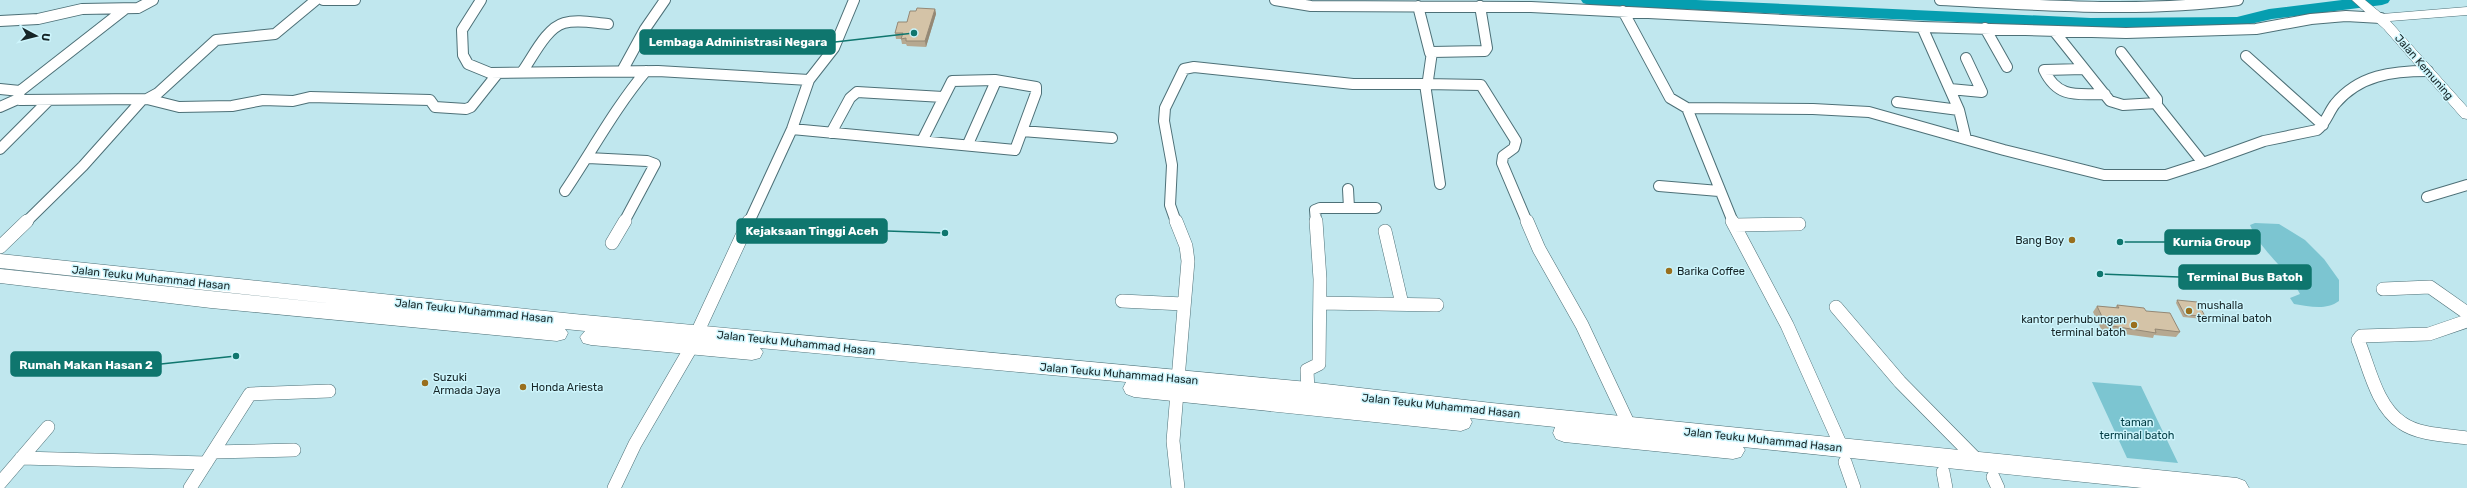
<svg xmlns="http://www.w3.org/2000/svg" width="2467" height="488" font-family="Rubik,sans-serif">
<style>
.green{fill:#7cc5d1}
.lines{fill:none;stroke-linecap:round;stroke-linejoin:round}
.river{fill:#069eb0;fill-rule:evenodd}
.minor-far1-casing{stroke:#4d7077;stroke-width:12}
.minor-casing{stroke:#4d7077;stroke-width:14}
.tertiary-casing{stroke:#4d7077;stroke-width:1}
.trunk-casing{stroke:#4d7077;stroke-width:1}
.minor-far1{stroke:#fff;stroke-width:10}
.minor{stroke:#fff;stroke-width:13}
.tertiary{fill:#fff;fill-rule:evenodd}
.trunk{fill:#fff;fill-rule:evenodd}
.wall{fill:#b6a890}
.shaded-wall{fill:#948875}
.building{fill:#d4c3a7;stroke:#948875}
.poi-dot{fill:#996f1d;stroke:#cdf5fc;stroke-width:1.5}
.labels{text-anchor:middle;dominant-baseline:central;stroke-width:3;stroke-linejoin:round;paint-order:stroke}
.street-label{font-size:11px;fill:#162527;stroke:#cdf5fc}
.poi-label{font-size:11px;fill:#162527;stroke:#cdf5fc;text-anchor:start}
.park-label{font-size:11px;fill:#023d45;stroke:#cdf5fc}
.leader{fill:none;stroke:#0f766e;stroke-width:1.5}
.callout-dot{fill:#0f766e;stroke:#cdf5fc;stroke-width:1.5}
.callout{fill:#0f766e;stroke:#0f766e;stroke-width:1.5}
.callout-label{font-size:12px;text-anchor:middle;font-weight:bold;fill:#fff}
</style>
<rect width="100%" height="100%" fill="#c0e7ee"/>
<path class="green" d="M2255 223 2279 224 2305 240 2324 259 2339 280V301C2325 311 2309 306 2294 304L2290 298 2300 294C2287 268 2261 252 2250 225Z
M2092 382 2141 386 2178 463 2127 458Z"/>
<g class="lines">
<path class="river" d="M1581 0H1696L2091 18 2237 17 2269 9 2342 0H2390L2388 3 2382 5 2272 19 2237 27 2091 28 1589 5 1583 3Z"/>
<defs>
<path id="minor-far1" d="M323 0H355
M481 0 462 30 463 55 468 64 490 73 658 71 809 80
M1275 0 1311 6 1531 7 1922 27 2126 33 2256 29 2311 19 2346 16 2381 18
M1940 0C2039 5 2140 13 2238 0
M1418 6 1430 53
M1623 11 1670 98 1687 108
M0 21 38 19 82 9 138 8 153 0
M1922 27 1959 110 1966 139
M1985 28 2007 67
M2054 31 2110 101 2123 105 2157 103V99L2121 52
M2246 56 2323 125
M2084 69 2044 70C2058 99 2077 94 2105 94
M622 71 645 29 665 0
M522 72C533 57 546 28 564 23 578 19 594 23 608 24
M0 89 20 91 18 99 20 100 147 99 158 93 216 40 275 34 316 0
M1950 89 1982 92 1966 58
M20 91 125 9
M147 99 179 107 232 106 263 100 293 101 310 97 430 100 435 107 466 109 471 107 498 73
M1897 102 1959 110
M2156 104 2203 163 2264 141 2317 130C2326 123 2328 113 2335 104 2359 75 2392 71 2428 71
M0 107 18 99
M792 129 1015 150 1036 93V87L995 80 952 81 922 141
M1022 131 1112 138
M831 133 850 98 857 92 943 97
M968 144 996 81
M0 149 48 101
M588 158 647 161 655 164 624 222
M1440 184 1425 84 1481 85 1516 141 1514 148 1503 156 1502 163 1527 222
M1659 186 1719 191
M1348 189 1349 208
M565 191C592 151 615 108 646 71
M2427 197 2467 185
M26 222 83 166 142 100
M749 222 792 129 809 80 834 48 854 0
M1176 222 1170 205 1172 165 1164 121 1165 108 1184 69 1194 67 1353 84H1425L1428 80 1432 52 1485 51 1487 48 1480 6
M1316 222 1315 210 1320 208H1376
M1733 222 1687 108 1813 109 1869 112 2004 150 2104 175H2166L2203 163"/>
<path id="minor" d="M1176 221 1186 246 1188 261 1178 379
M1527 221 1539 249 1582 325 1629 425
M1732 221 1787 325 1842 448
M1734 225 1799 224
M1385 231 1402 304
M612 243 625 221
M0 247 27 221
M2383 289 2430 287 2467 313
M1122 301 1183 304
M1320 303 1437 305
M1836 307 1900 382 1979 462
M2467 321 2429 334 2361 336 2358 340C2369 366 2376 406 2402 423 2419 435 2447 435 2467 438
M697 333 749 221
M1308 391 1307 370 1319 364 1320 279 1316 221
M1177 393 1173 441 1178 488
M213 452 294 450
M21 458 206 463
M1845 462 1854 488
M1943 472 1946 488
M1993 477 1998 488
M0 483 48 427
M190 488 250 394 329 391
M614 488 635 444 692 346"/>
<path id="tertiary" d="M2352 0H2365L2382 14 2467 7V15L2390 21 2467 107V119L2462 118 2384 29Z"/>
<path id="trunk" d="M0 254 574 314 1308 382 1492 403 2237 478 2245 481 2249 488H2142L1743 447 1745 450 1741 457 1733 459 1564 442 1556 439 1553 433 1555 427 1470 418 1472 422 1469 428 1461 431 1134 397 1126 394 1123 388 1126 382 760 348 763 352 760 358 752 360 591 345 583 343 580 337 585 331 565 329 568 333 565 339 557 341 211 308 0 283V269L336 304 0 268Z"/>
</defs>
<use href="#minor-far1" class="minor-far1-casing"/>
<use href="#minor" class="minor-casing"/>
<use href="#tertiary" class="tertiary-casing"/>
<use href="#trunk" class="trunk-casing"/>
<use href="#minor-far1" class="minor-far1"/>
<use href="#minor" class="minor"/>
<use href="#tertiary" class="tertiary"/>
<use href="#trunk" class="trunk"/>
</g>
<path class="wall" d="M935 9 936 14 926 47 907 46 906 44H902L901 39H896L895 33 907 22 916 11Z
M2177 300 2205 316 2203 319 2183 317 2176 303Z
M2117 305 2146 311 2180 332 2176 337 2154 335 2153 338 2102 331 2093 312 2097 306 2115 308Z"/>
<path class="shaded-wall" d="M935 9 936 14 926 47 925 41Z"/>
<path class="building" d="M917 8 935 9 925 41H906V38L901 39 903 33H895L898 22H907L910 11H916Z
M2177 300 2197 302 2205 316 2185 315Z
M2117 305 2144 308 2146 311 2170 313 2180 332 2155 329 2156 333 2106 325 2097 306 2119 308Z"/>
<g class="poi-dot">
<circle cx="2072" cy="240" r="4"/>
<circle cx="1669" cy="271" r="4"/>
<circle cx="2189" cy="311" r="4"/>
<circle cx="2134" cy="325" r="4"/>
<circle cx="425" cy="383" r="4"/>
<circle cx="523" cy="387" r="4"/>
</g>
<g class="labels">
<g class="street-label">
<text transform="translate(2424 67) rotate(49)">Jalan Kemuning</text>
<text transform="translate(151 278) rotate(6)">Jalan Teuku Muhammad Hasan</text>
<text transform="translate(474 311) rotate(6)">Jalan Teuku Muhammad Hasan</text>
<text transform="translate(796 343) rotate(6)">Jalan Teuku Muhammad Hasan</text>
<text transform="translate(1119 374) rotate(5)">Jalan Teuku Muhammad Hasan</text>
<text transform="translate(1441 406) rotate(6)">Jalan Teuku Muhammad Hasan</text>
<text transform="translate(1763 440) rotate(6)">Jalan Teuku Muhammad Hasan</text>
</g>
<g class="poi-label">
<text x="2064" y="240" text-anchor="end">Bang Boy</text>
<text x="1677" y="271">Barika Coffee</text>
<text x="2197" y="305">mushalla<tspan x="2197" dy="13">terminal batoh</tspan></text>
<text x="2126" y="319" text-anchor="end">kantor perhubungan<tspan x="2126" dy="13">terminal batoh</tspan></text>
<text x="433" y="377">Suzuki<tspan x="433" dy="13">Armada Jaya</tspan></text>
<text x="531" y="387">Honda Ariesta</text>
</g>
<g class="park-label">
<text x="2137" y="422">taman<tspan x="2137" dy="13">terminal batoh</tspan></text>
</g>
</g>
<path class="leader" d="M914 33L835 42M945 233L887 231M2120 242L2165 242M2100 274L2179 277M236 356L161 364"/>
<g class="callout-dot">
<circle cx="914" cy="33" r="4"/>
<circle cx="945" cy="233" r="4"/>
<circle cx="2120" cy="242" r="4"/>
<circle cx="2100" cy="274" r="4"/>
<circle cx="236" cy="356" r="4"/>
</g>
<g class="callout">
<rect x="640" y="30" width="195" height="24" rx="4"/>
<rect x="737" y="219" width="150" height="24" rx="4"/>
<rect x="2165" y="230" width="95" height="24" rx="4"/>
<rect x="2179" y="265" width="132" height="24" rx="4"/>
<rect x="11" y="352" width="150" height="24" rx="4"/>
</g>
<g class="callout-label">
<text x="738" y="46">Lembaga Administrasi Negara</text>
<text x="812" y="235">Kejaksaan Tinggi Aceh</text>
<text x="2212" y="246">Kurnia Group</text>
<text x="2245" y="281">Terminal Bus Batoh</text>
<text x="86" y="369">Rumah Makan Hasan 2</text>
</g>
<g transform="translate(36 36) rotate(97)" stroke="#cdf5fc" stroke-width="3" paint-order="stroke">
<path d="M0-3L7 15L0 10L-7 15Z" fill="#162527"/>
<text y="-6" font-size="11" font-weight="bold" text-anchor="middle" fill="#162527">U</text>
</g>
</svg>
